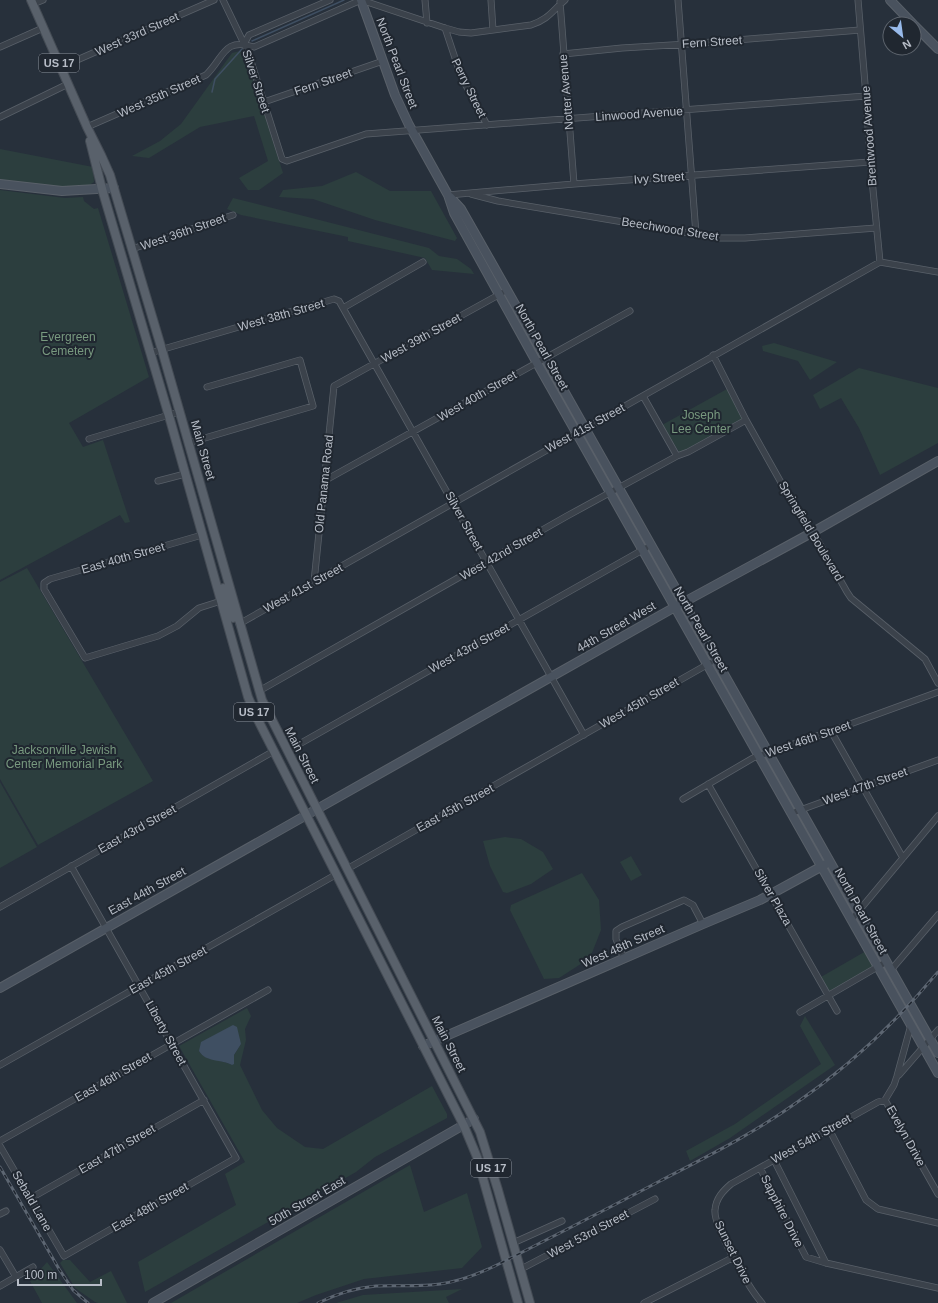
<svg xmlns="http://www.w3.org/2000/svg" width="938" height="1303" font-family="Helvetica,sans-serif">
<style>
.green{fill:#2c3e3e;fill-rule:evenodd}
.water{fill:#3f4f62}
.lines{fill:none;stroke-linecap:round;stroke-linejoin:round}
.stream{stroke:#3f4f62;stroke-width:1.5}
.street-casing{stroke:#596069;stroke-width:7}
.secondary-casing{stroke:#596069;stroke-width:10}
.primary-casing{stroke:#444b54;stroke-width:10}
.street{stroke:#3b424b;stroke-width:5.5}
.secondary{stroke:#49525e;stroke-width:8}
.primary{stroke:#59616b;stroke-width:8}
.rail-casing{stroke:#5d6672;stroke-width:3}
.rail{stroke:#202730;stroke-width:1.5;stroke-dasharray:4.5;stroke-linecap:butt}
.labels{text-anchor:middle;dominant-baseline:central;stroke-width:4;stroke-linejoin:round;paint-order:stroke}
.shield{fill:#202730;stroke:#8a909a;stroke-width:1}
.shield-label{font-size:11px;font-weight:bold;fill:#b7bdc7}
.street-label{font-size:12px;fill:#b7bdc7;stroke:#202730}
.park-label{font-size:12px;fill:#78997f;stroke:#202730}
</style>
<rect width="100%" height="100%" fill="#27303b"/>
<path class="green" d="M244 50 283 173 259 190H248L239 178 268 161 254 116 200 127 149 158 132 156 160 141 181 124 232 53Z
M0 149 93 167 94 182 88 186 79 189 36 185 0 180Z
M356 172 390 191H431L457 238 455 241 375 220 313 199 279 197 283 190 322 186Z
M0 190 65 198 83 197 84 201 94 209 98 208 149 377 69 423 83 447 103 440 130 522 125 523 120 515 0 580Z
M233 198 429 248 439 256 457 259 471 269 474 274 432 270 425 258 348 241V237L241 215 227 209Z
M774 343 837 362 810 380 798 361 763 351 762 346Z
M859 368 938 388V443L880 475 859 428 841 398 820 409 813 395Z
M727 389 743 418 680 453 662 425Z
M27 568 153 781 38 845 0 779V582Z
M0 782 37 847 0 868Z
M505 837 521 839 543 852 553 869 531 884 507 893 503 892 490 866 483 841Z
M631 856 642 875 631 881 620 862Z
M582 873 599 900 601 930 590 958 559 978 544 979 510 910 511 905Z
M866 951 874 966 830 992 821 977Z
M247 1008 251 1016 245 1029 246 1040 240 1065 262 1110 277 1128 305 1147 323 1149 432 1086 447 1114V1118L375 1157 356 1172 145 1292 138 1262 236 1205 225 1174 245 1162 179 1046ZM241 1044 234 1055 232 1065C222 1059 206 1062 199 1051Z
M805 1016 835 1065 730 1138 690 1161 686 1151 735 1124 821 1064 800 1026Z
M410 1165 424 1212 467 1193 482 1247 462 1268 364 1279 316 1295 297 1303H171Z
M63 1260H70L90 1282 111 1271 127 1303H98L95 1302 75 1288 60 1263Z
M47 1262 77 1303H42L30 1281Z
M462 1289 446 1297 449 1303H336L363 1295Z"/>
<path class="water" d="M233 1025 237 1027 241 1044 234 1055V1064L232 1065C222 1059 206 1063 199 1051L201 1042Z"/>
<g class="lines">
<path class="stream" d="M252 41 344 0
M212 92 215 79 242 49"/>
<defs>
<path id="street" d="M223 0 248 52 282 159 287 161 366 134 866 96
M361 0 445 28 459 32 471 33 531 25C549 19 552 11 565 0
M425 0 427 23
M491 0 493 30
M678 0 696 234
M858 0 865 84 871 169 880 262
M560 2 574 184
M33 4 43 0
M445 28 461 76 487 125
M244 44 249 35 330 0
M0 47 43 28
M563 54 622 48 688 44 860 30
M61 67 214 0
M264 102 383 61
M0 117 68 84
M87 127 206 75C224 58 223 37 254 47L361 0
M471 194 498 201 719 238H745L876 228
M448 195 574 184 870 162
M132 249 233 215
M343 308 423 262
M150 353 334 299 339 301 584 735
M713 355 746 420 797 511 813 532 847 592 851 598 925 659 938 683
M643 396 677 456
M89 439 179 412
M188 443 313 406 300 360 207 387
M158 481 185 474
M324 481 630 311
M202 535 50 579 44 583V589L85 658 158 636 177 626 199 608 221 601
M314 582 334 386 502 293
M239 624 880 262 938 272
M259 691 567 516 677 456 688 452 746 420
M831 731 903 858
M287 751 646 548
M708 784 837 1011
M683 799 753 758 831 731 938 692
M792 813 938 760
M347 869 710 663
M0 907 274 751
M852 919 938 816
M624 959 616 939V931L622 927 684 900 693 905 703 924
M891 970 938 915
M800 1012 886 962
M0 1065 337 874
M899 1075 938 1030
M885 1100 938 1194
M829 1129 866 1200 878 1209 938 1223
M0 1141 268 990
M0 1146 64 1256 236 1158 71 866
M774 1160 826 1263
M760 1168 806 1257 826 1263 938 1288
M31 1198 204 1100
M0 1214 6 1211
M513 1243 562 1221
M0 1250 16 1277
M521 1269 655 1199
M0 1286 33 1267
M644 1303 734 1257
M762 1303C750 1290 713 1226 715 1210 716 1198 723 1191 731 1184L878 1102 885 1100 894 1085 897 1076 911 1025"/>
<path id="secondary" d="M361 0 395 95 409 125 448 195 454 213 537 363 938 1073
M890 0 913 24
M914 25 938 49
M0 184 62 191 114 188
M450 197 461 209 490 260 938 1053
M0 988 675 607 813 532 938 461
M423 1046 703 924 760 900 826 864
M153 1303 474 1119"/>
<path id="primary" d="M31 0 87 127 101 155 110 175 162 350 262 700 480 1132 498 1190 530 1303
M90 141 102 189 171 423 248 697 257 718 464 1126 477 1157 518 1303
M223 588 233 618"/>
</defs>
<use href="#street" class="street-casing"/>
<use href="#secondary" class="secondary-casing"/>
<use href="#primary" class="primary-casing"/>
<use href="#street" class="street"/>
<use href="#secondary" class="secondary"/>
<use href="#primary" class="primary"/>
<defs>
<path id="rail" d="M0 1167 59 1269 73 1290 88 1303
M318 1303C336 1294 355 1288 376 1286 397 1285 419 1287 440 1284 462 1281 481 1273 501 1263 554 1236 607 1209 660 1181 706 1157 753 1134 796 1103 850 1066 896 1022 938 972"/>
</defs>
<use href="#rail" class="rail-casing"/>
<use href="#rail" class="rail"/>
</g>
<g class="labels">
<g class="shield">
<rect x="39" y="54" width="40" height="18" rx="3"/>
<rect x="234" y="703" width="40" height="18" rx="3"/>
<rect x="471" y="1159" width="40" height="18" rx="3"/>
</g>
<g class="shield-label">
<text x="59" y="63">US 17</text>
<text x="254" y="712">US 17</text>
<text x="491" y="1168">US 17</text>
</g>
<g class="street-label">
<text transform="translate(137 34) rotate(-24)">West 33rd Street</text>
<text transform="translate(712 42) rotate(-4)">Fern Street</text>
<text transform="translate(397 63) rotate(69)">North Pearl Street</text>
<text transform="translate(256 81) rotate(72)">Silver Street</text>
<text transform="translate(323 82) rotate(-19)">Fern Street</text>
<text transform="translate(469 88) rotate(64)">Perry Street</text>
<text transform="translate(566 92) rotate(-95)">Notter Avenue</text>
<text transform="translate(159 96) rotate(-24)">West 35th Street</text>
<text transform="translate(639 114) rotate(-4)">Linwood Avenue</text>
<text transform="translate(869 136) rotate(-94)">Brentwood Avenue</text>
<text transform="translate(659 178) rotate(-4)">Ivy Street</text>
<text transform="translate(670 229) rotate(9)">Beechwood Street</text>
<text transform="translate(183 232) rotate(-19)">West 36th Street</text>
<text transform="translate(281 315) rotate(-16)">West 38th Street</text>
<text transform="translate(421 338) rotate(-29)">West 39th Street</text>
<text transform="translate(542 347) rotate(61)">North Pearl Street</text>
<text transform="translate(477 396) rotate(-30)">West 40th Street</text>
<text transform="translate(585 428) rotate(-29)">West 41st Street</text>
<text transform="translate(203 450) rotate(74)">Main Street</text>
<text transform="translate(324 484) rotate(-84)">Old Panama Road</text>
<text transform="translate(464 521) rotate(61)">Silver Street</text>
<text transform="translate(811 531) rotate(59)">Springfield Boulevard</text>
<text transform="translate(501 554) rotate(-30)">West 42nd Street</text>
<text transform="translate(123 558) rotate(-16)">East 40th Street</text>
<text transform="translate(303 588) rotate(-29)">West 41st Street</text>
<text transform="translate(616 627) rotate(-30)">44th Street West</text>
<text transform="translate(701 629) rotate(60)">North Pearl Street</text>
<text transform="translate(469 648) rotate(-29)">West 43rd Street</text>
<text transform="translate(639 703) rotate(-30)">West 45th Street</text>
<text transform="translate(808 739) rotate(-19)">West 46th Street</text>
<text transform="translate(302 755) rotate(63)">Main Street</text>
<text transform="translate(865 786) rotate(-20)">West 47th Street</text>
<text transform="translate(455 808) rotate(-29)">East 45th Street</text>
<text transform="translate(137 829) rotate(-29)">East 43rd Street</text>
<text transform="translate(147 891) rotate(-29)">East 44th Street</text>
<text transform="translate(773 897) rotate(60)">Silver Plaza</text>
<text transform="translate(861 911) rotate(61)">North Pearl Street</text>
<text transform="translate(623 946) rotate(-24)">West 48th Street</text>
<text transform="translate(168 970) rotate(-29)">East 45th Street</text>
<text transform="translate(166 1033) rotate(61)">Liberty Street</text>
<text transform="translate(449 1044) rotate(63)">Main Street</text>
<text transform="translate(113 1077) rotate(-30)">East 46th Street</text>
<text transform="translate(906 1136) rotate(61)">Evelyn Drive</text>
<text transform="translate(811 1139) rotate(-29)">West 54th Street</text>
<text transform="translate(117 1149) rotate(-30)">East 47th Street</text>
<text transform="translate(32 1201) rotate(60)">Sebald Lane</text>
<text transform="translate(307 1201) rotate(-30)">50th Street East</text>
<text transform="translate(150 1207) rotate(-30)">East 48th Street</text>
<text transform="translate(782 1211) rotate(63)">Sapphire Drive</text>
<text transform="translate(588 1234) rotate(-28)">West 53rd Street</text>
<text transform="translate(733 1252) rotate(64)">Sunset Drive</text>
</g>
<g class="park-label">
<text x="68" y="337">Evergreen<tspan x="68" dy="14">Cemetery</tspan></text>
<text x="701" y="415">Joseph<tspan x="701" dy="14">Lee Center</tspan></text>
<text x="64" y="750">Jacksonville Jewish<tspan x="64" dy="14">Center Memorial Park</tspan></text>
</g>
</g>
<g transform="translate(902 36) rotate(151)"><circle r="19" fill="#202730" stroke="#5c636c"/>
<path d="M0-3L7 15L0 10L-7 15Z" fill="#98baea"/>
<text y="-6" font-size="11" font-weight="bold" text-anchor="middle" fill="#b7bdc7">N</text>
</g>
<path d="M18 1279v6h83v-6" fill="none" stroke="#b7bdc7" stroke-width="2"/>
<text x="24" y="1279" font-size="12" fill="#b7bdc7" stroke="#202730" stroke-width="3" paint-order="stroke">100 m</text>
</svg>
